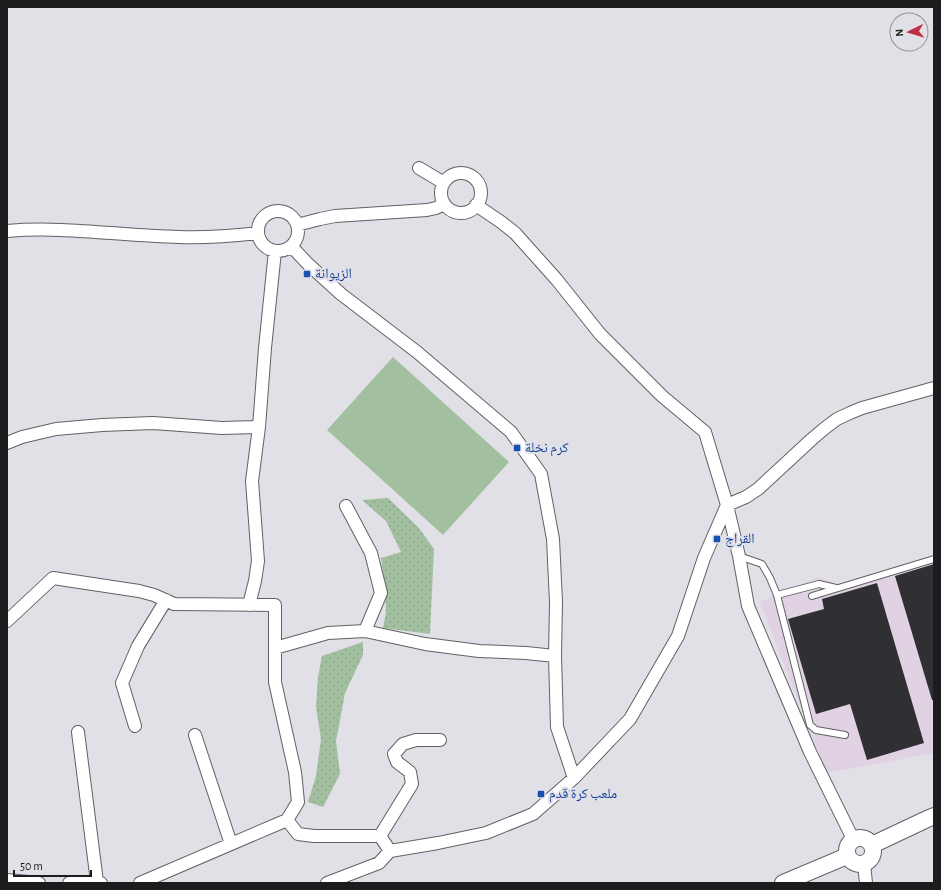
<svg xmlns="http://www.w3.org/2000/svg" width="941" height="890" font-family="'Alegreya Sans','Noto Naskh Arabic',sans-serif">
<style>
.commercial{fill:#e0d1e3}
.grass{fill:url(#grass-dots)}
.park{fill:#a2c0a0}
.building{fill:#303034}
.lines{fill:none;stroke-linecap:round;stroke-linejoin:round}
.lane-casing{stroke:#606165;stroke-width:8}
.street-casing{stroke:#606165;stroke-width:14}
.secondary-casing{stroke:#606165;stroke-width:18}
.lane{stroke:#fff;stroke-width:6}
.street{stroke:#fff;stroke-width:12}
.secondary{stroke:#fff;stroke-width:16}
.transit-dot{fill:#1a4fb4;stroke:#e0e0e6;stroke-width:1.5}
.labels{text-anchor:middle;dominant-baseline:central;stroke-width:4;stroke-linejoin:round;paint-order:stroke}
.transit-label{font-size:14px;fill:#164399;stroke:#e0e0e6;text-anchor:start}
</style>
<defs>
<pattern id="grass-dots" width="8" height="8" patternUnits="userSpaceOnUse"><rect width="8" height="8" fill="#a2c0a0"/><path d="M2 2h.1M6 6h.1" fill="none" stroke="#8ba489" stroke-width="1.8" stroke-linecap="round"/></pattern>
</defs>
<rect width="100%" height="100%" fill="#e0e0e6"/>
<path class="commercial" d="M934 555V753L826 773 760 602 818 577 839 585Z"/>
<path class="grass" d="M388 498 419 528 434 549 430 634 383 628 386 612 385 585 381 558 401 552 386 521 362 500Z
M363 642V655L345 693 336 741 340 774 323 807 308 802 316 776 321 739 316 707 318 677 322 656Z"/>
<path class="park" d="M393 357 509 462 443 535 327 430Z"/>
<path class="building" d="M934 564V700H932L895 576Z
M877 583 924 743 867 760 850 704 816 714 788 619 824 609 822 599Z"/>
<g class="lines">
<defs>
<path id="lane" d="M739 556 762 564 770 578 777 595 810 725 816 730 845 735
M777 595 819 584 836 588
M812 596 934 559"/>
<path id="street" d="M419 168 444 183
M441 193a20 20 0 1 1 40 0a20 20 0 1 1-40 0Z
M258 231a20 20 0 1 1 40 0a20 20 0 1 1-40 0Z
M297 225 320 219 335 216 427 210 436 208 444 204
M7 231C64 226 122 236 179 237 206 238 232 236 258 233
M291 246 308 264 341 294 417 352 511 432 541 474 553 539 556 602 555 656 557 727 574 778
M7 443 22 437 56 429 102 425 153 423 222 428 259 427
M346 506 371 553 381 593 365 631
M249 605 255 581 258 561 252 481 259 427 265 348 275 251
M7 621 53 578 139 591 154 595 174 604 275 605V682L295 772 298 802 287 820 298 834 314 836H380L390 851 379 863 327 883
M275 648 328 633 365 631 425 644 479 651 526 653 555 656
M135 726 122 683 138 646 166 600
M78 732 97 882
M195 735 231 844
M380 836 412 784 410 772 397 762 394 754 403 744 416 740H440
M853 839 810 752 748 606 739 556 727 505 746 497 758 489 812 439 825 428 837 419 850 413 862 408 934 388
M390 851 438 843 486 833 533 814 574 778 630 719 678 636 704 558 727 505 705 432 662 396 600 334 557 280 515 233 501 222 476 205
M864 864 866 883
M7 880 39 883
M69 883 97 882 101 883
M140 883 287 820"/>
<path id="secondary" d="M847 851a13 13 0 1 1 26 0a13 13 0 1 1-26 0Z
M872 845 925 820 934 816
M783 883 847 856"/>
</defs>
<use href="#lane" class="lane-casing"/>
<use href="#street" class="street-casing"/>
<use href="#secondary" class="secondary-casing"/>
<use href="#lane" class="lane"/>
<use href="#street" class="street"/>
<use href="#secondary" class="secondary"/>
</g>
<g class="transit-dot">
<rect x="303" y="270" width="8" height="8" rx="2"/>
<rect x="513" y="444" width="8" height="8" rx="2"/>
<rect x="713" y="535" width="8" height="8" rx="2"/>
<rect x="537" y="790" width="8" height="8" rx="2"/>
</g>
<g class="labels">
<g class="transit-label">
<text x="315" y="274">الزيوانة</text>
<text x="525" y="448">كرم نخلة</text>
<text x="725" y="539">القراج</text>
<text x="549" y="794">ملعب كرة قدم</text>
</g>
</g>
<rect width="941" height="890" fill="none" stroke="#1c1c1e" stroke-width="16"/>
<g transform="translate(909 32) rotate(265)"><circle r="19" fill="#e0e0e6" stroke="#929296"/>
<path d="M0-3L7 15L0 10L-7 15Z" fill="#bf2f42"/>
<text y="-6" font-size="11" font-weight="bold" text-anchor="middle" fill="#1c1c1e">N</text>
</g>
<path d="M14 870v6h77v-6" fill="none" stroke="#1c1c1e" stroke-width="2"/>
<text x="20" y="870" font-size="12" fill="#1c1c1e" stroke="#e0e0e6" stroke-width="3" paint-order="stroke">50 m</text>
</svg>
